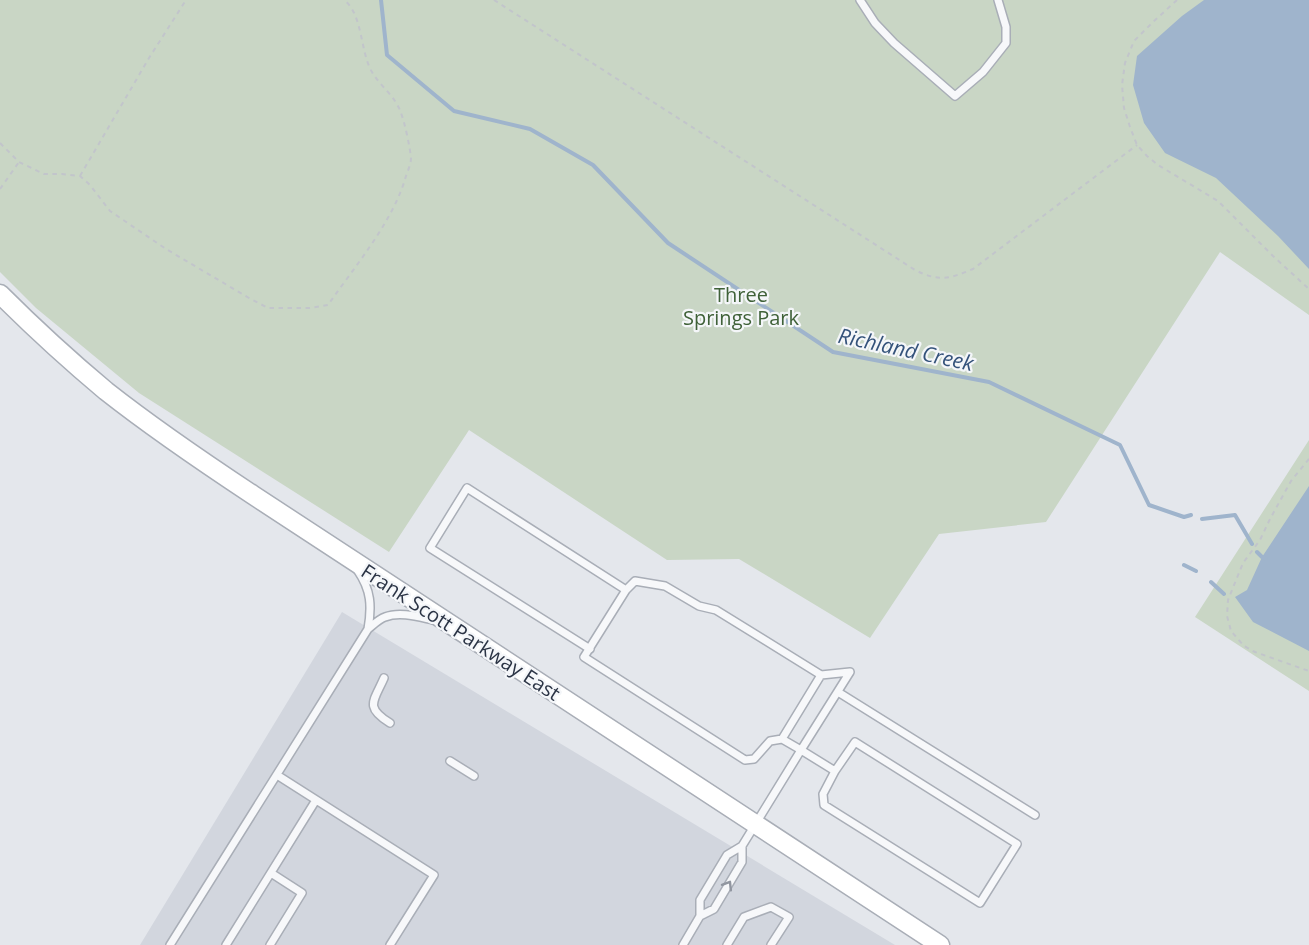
<svg xmlns="http://www.w3.org/2000/svg" width="1309" height="945" font-family="'Open Sans',sans-serif">
<style>
.built{fill:#d2d6de}
.green{fill:#c9d6c5}
.water{fill:#9fb4cc}
.lines{fill:none;stroke-linecap:round;stroke-linejoin:round}
.stream{stroke:#9fb4cc;stroke-width:4}
.lane-casing{stroke:#a9aeb7;stroke-width:10}
.secondary-casing{stroke:#a9aeb7;stroke-width:21}
.path{stroke:#c2c5cb;stroke-width:2;stroke-dasharray:4.5 4.5;stroke-linecap:butt}
.lane{stroke:#f7f8fa;stroke-width:7}
.secondary{stroke:#fff;stroke-width:18}
.oneway{stroke:#9196a0}
.labels{text-anchor:middle;dominant-baseline:central;stroke-width:4.5;stroke-linejoin:round;paint-order:stroke}
.park-label{font-size:20px;fill:#3f6138;stroke:#f4f6f9}
.street-label{font-size:20px;fill:#2b3445;stroke:#f4f6f9}
.water-label{font-size:21px;font-style:italic;fill:#34527a;stroke:#f4f6f9}
</style>
<rect width="100%" height="100%" fill="#e4e7ec"/>
<path class="built" d="M342 612 895 945H140Z"/>
<path class="green" d="M0 0H1309V315L1220 252 1046 522 939 534 870 638 739 559 667 560 469 430 389 552 139 393 36 308 0 272Z
M1309 440V691L1195 617Z"/>
<path class="water" d="M1204 0H1309V269L1278 236 1216 178 1165 153 1144 123 1133 85 1137 56 1182 16Z
M1309 486V651L1253 622 1235 597 1247 590 1262 557Z"/>
<g class="lines">
<path class="stream" d="M381 0 387 55 454 111 530 129 593 165 668 243 833 352 989 382 1120 445 1149 505 1184 517 1191 515
M1202 519 1235 515 1252 544
M1257 552 1262 557 1266 559
M1184 565 1196 571
M1211 582 1224 594"/>
<defs>
<path id="lane" d="M860 0 875 23 894 43 955 96 983 72 1006 43V27L998 0
M358 571C371 590 372 606 368 629
M635 581 665 586 699 606 716 610 821 675 850 672 801 750 782 739 770 741 754 759 745 760 584 657 626 590Z
M590 649 430 548 467 488 626 590
M384 678C374 701 364 707 390 723
M838 692 1035 815
M782 739 821 675
M855 742 1017 844 980 903 824 805 823 794 835 771Z
M450 761 474 776
M277 775 434 875 390 945
M700 916V900L727 855 742 846 801 750 835 771
M170 945 368 629C373 625 379 619 385 617 400 611 419 617 433 620
M226 945 316 800
M270 945 302 893 271 873
M683 945 700 916 714 909 742 862V846
M727 945 744 917 771 907 789 917 771 945"/>
<path id="secondary" d="M0 294C34 328 69 360 106 391 153 428 203 462 253 495L940 945"/>
</defs>
<use href="#lane" class="lane-casing"/>
<use href="#secondary" class="secondary-casing"/>
<path class="path" d="M494 0 915 270C939 282 949 279 973 269L1137 145
M1177 0 1153 22 1134 41 1125 63 1122 85 1124 108 1130 127 1137 145 1147 156 1158 165 1218 201 1273 256 1309 289
M0 143 19 162 44 174H62L80 176 90 185 110 211 166 249 249 298 268 308H310L328 305C355 266 393 222 406 176 408 170 411 164 411 158 410 148 405 123 401 113 396 97 380 86 372 72 360 52 363 14 344 0
M80 176 149 58 186 0
M0 189 19 162
M1309 459 1291 481 1270 519 1260 540 1243 563 1228 600 1227 616 1231 631 1244 646 1255 652 1309 671"/>
<use href="#lane" class="lane"/>
<use href="#secondary" class="secondary"/>
</g>
<defs><path id="oneway-chevron" d="M-2-3.5L2.5 0L-2 3.5" fill="none" stroke-width="1.6" stroke-linecap="round" stroke-linejoin="round" transform="scale(1.5)"/></defs>
<use class="oneway" href="#oneway-chevron" transform="translate(728 885) rotate(-58)"/>
<g class="labels">
<g class="park-label">
<text x="741" y="294">Three<tspan x="741" dy="23">Springs Park</tspan></text>
</g>
<g class="street-label">
<text transform="translate(461 632) rotate(33)">Frank Scott Parkway East</text>
</g>
<g class="water-label">
<text transform="translate(906 349) rotate(12)">Richland Creek</text>
</g>
</g>
</svg>
